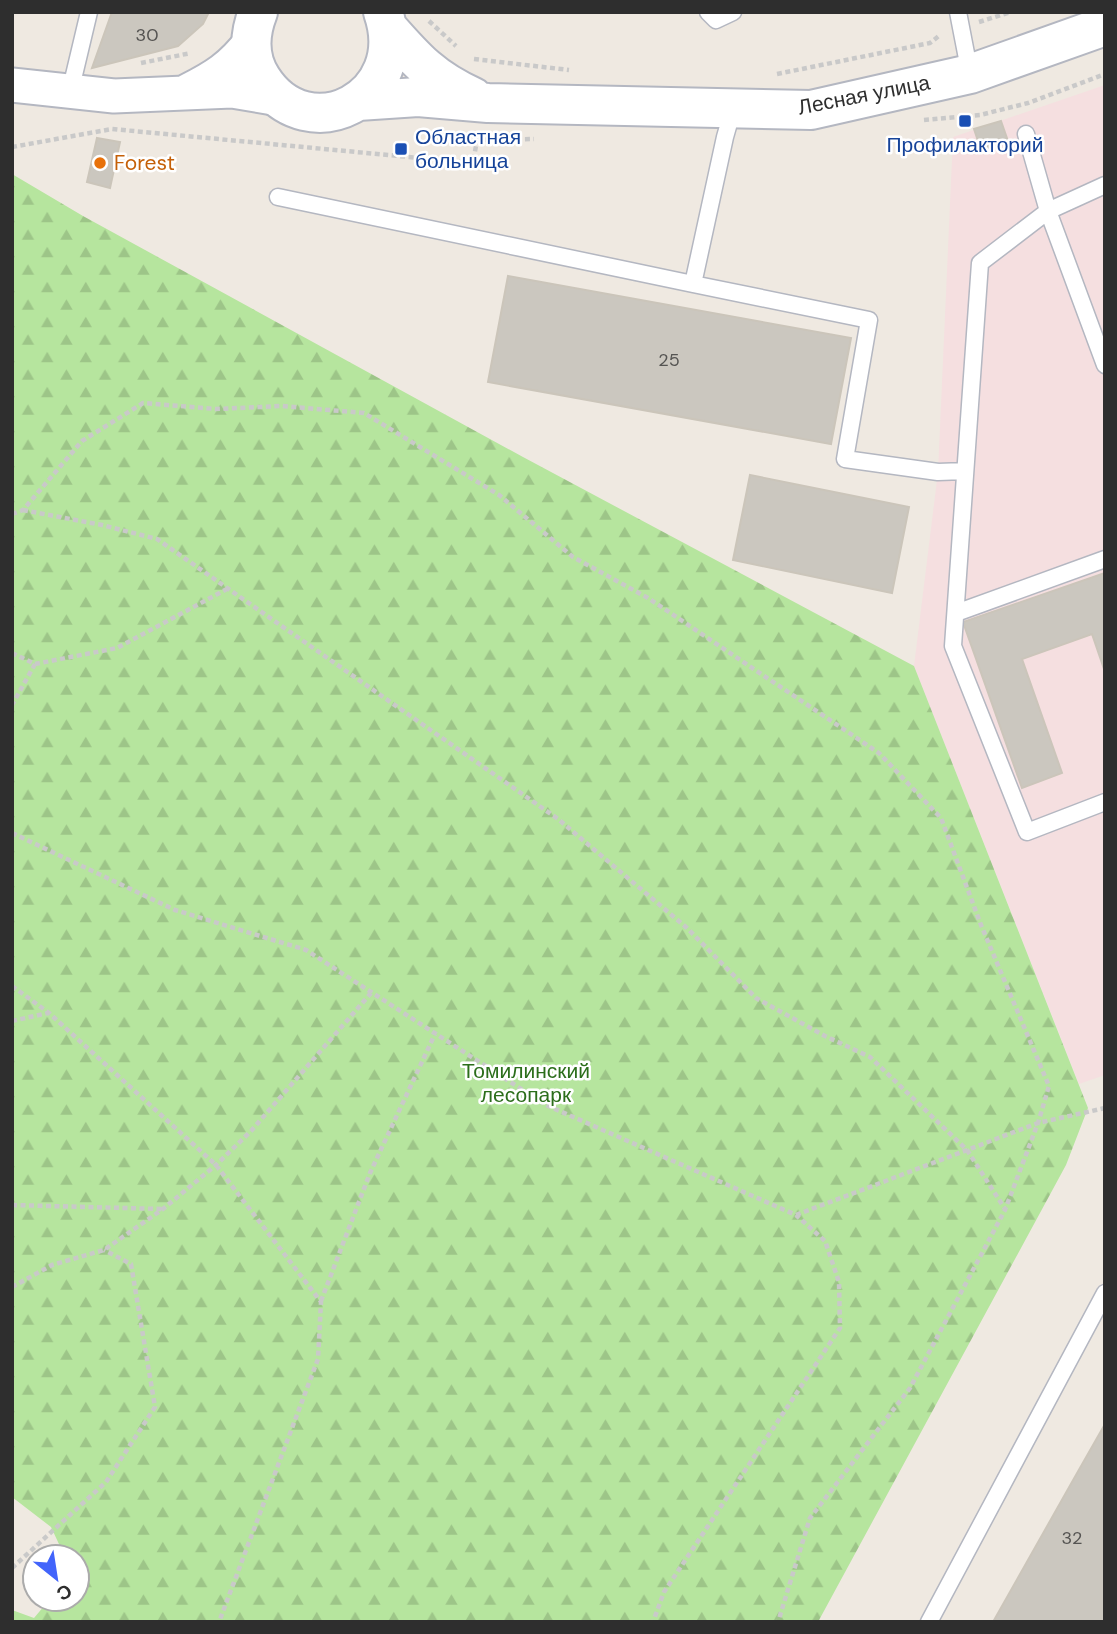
<svg xmlns="http://www.w3.org/2000/svg" width="1117" height="1634" font-family="'DM Sans',sans-serif">
<style>
.medical{fill:#f5dfe0}
.forest{fill:url(#forest-firs)}
.building{fill:#cbc7bf;stroke:#cbc5ba;stroke-width:2}
.lines{fill:none;stroke-linecap:round;stroke-linejoin:round}
.service-casing{stroke:#b4b7c1;stroke-width:19}
.minor-casing{stroke:#b4b7c1;stroke-width:37}
.secondary-casing{stroke:#b4b7c1;stroke-width:42}
.path{stroke:#c9c9c9;stroke-width:4.5;stroke-dasharray:5 3.5;stroke-linecap:butt}
.service{stroke:#fff;stroke-width:16}
.minor{stroke:#fff;stroke-width:33}
.secondary{stroke:#fff;stroke-width:38}
.transit-dot{fill:#1a4fb4;stroke:#fff;stroke-width:2.5}
.food-dot{fill:#e8710a;stroke:#fff;stroke-width:2.5}
.labels{text-anchor:middle;dominant-baseline:central;stroke-width:5;stroke-linejoin:round;paint-order:stroke}
.number-label{font-size:18px;fill:#555452}
.street-label{font-size:21px;fill:#2e2e2e;stroke:#fff}
.transit-label{font-size:21px;fill:#164399;stroke:#fff;text-anchor:start}
.food-label{font-size:21px;fill:#c56008;stroke:#fff;text-anchor:start}
.park-label{font-size:21px;fill:#2c6e1b;stroke:#fff}
</style>
<defs>
<pattern id="forest-firs" width="22" height="20" patternUnits="userSpaceOnUse" patternTransform="scale(1.75)"><rect width="22" height="20" fill="#b6e59e"/><path d="M5 1l3.5 6h-7zM16 11l3.5 6h-7z" fill="#9dc588"/></pattern>
</defs>
<rect width="100%" height="100%" fill="#efe9e1"/>
<path class="medical" d="M1105 85V1075L1079 1084 914 666 938 472 953 137Z"/>
<path class="forest" d="M12 174 83 216 523 457 914 666 1088 1108 1066 1165 818 1622H12V1610L34 1618 50 1599H77V1557H65L51 1527 12 1497Z"/>
<path class="building" d="M112 12H209L203 24 178 46 92 68Z
M1001 121 1008 141 981 150 974 129Z
M97 138 120 142 110 188 87 182Z
M508 276 851 338 831 444 488 382Z
M750 475 909 507 892 593 733 560Z
M1105 573V672L1092 634 1022 659 1062 773 1022 788 963 622Z
M1105 1424V1622H993L1076 1475Z"/>
<g class="lines">
<defs>
<path id="service" d="M708 12 716 20 733 12
M958 12 970 74
M70 92 89 12
M1026 134 1048 211 980 263 953 646 1027 832 1105 802
M1105 185 1048 211 1105 365
M278 197 693 284 725 137 733 109
M693 284 869 320 845 459 938 472 965 471
M956 613 1105 559
M929 1622 1105 1293"/>
<path id="minor" d="M12 85 114 96 232 91 279 99
M187 91C215 77 231 67 251 41"/>
<path id="secondary" d="M258 12C249 35 248 58 262 79 308 151 413 98 383 12
M388 28C416 60 433 79 473 97
M358 101 418 97 488 103 811 110 970 74 1105 26"/>
</defs>
<use href="#service" class="service-casing"/>
<use href="#minor" class="minor-casing"/>
<use href="#secondary" class="secondary-casing"/>
<path class="path" d="M429 21 456 46
M979 22 1011 12
M474 59 569 70
M141 63 191 53
M777 74 930 43 940 35
M924 120 980 115 1028 103 1105 74
M12 147 112 129 473 163 477 140 534 139
M23 510 102 525 157 539 558 819 687 928 756 998 825 1036 870 1057 967 1150 1005 1209
M12 514 23 510 82 441 143 403 216 409 282 406 364 413 499 495 573 557 648 598 879 753 941 818 981 925 1049 1086 1038 1123 1005 1210 910 1388 810 1518 778 1622
M12 653 35 664 12 705
M35 664 117 648 227 589
M12 833 175 910 306 950 546 1105 796 1215 825 1241 839 1282 840 1328 664 1592 653 1622
M12 986 49 1013 216 1165 321 1302 318 1359 219 1622
M12 1021 48 1013
M12 1205 162 1209
M796 1215 1038 1123 1105 1108
M12 1287 52 1265 104 1250 163 1209 216 1165 251 1131 371 993
M321 1301 370 1173 435 1034
M12 1568 106 1482 155 1407 131 1264 104 1250"/>
<use href="#service" class="service"/>
<use href="#minor" class="minor"/>
<use href="#secondary" class="secondary"/>
</g>
<g class="transit-dot">
<rect x="958" y="114" width="14" height="14" rx="3.5"/>
<rect x="394" y="142" width="14" height="14" rx="3.5"/>
</g>
<circle class="food-dot" cx="100" cy="163" r="7"/>
<g class="labels">
<g class="number-label">
<text x="147" y="35">30</text>
<text x="669" y="360">25</text>
<text x="1072" y="1538">32</text>
</g>
<g class="street-label">
<text transform="translate(864 95) rotate(-11)">Лесная улица</text>
</g>
<g class="transit-label">
<text x="415" y="137">Областная<tspan x="415" dy="24">больница</tspan></text>
<text x="965" y="145" text-anchor="middle">Профилакторий</text>
</g>
<g class="food-label">
<text x="114" y="163">Forest</text>
</g>
<g class="park-label">
<text x="526" y="1071">Томилинский<tspan x="526" dy="24">лесопарк</tspan></text>
</g>
</g>
<rect width="1117" height="1634" fill="none" stroke="#2e2e2e" stroke-width="28"/>
<g transform="translate(56 1578) rotate(150)"><circle r="33" fill="#ffffff" stroke="#ababab" stroke-width="2"/>
<path d="M0-5L12 26L0 18L-12 26Z" fill="#4264fb"/>
<text y="-10" font-size="19" font-weight="bold" text-anchor="middle" fill="#2e2e2e">С</text>
</g>
</svg>
